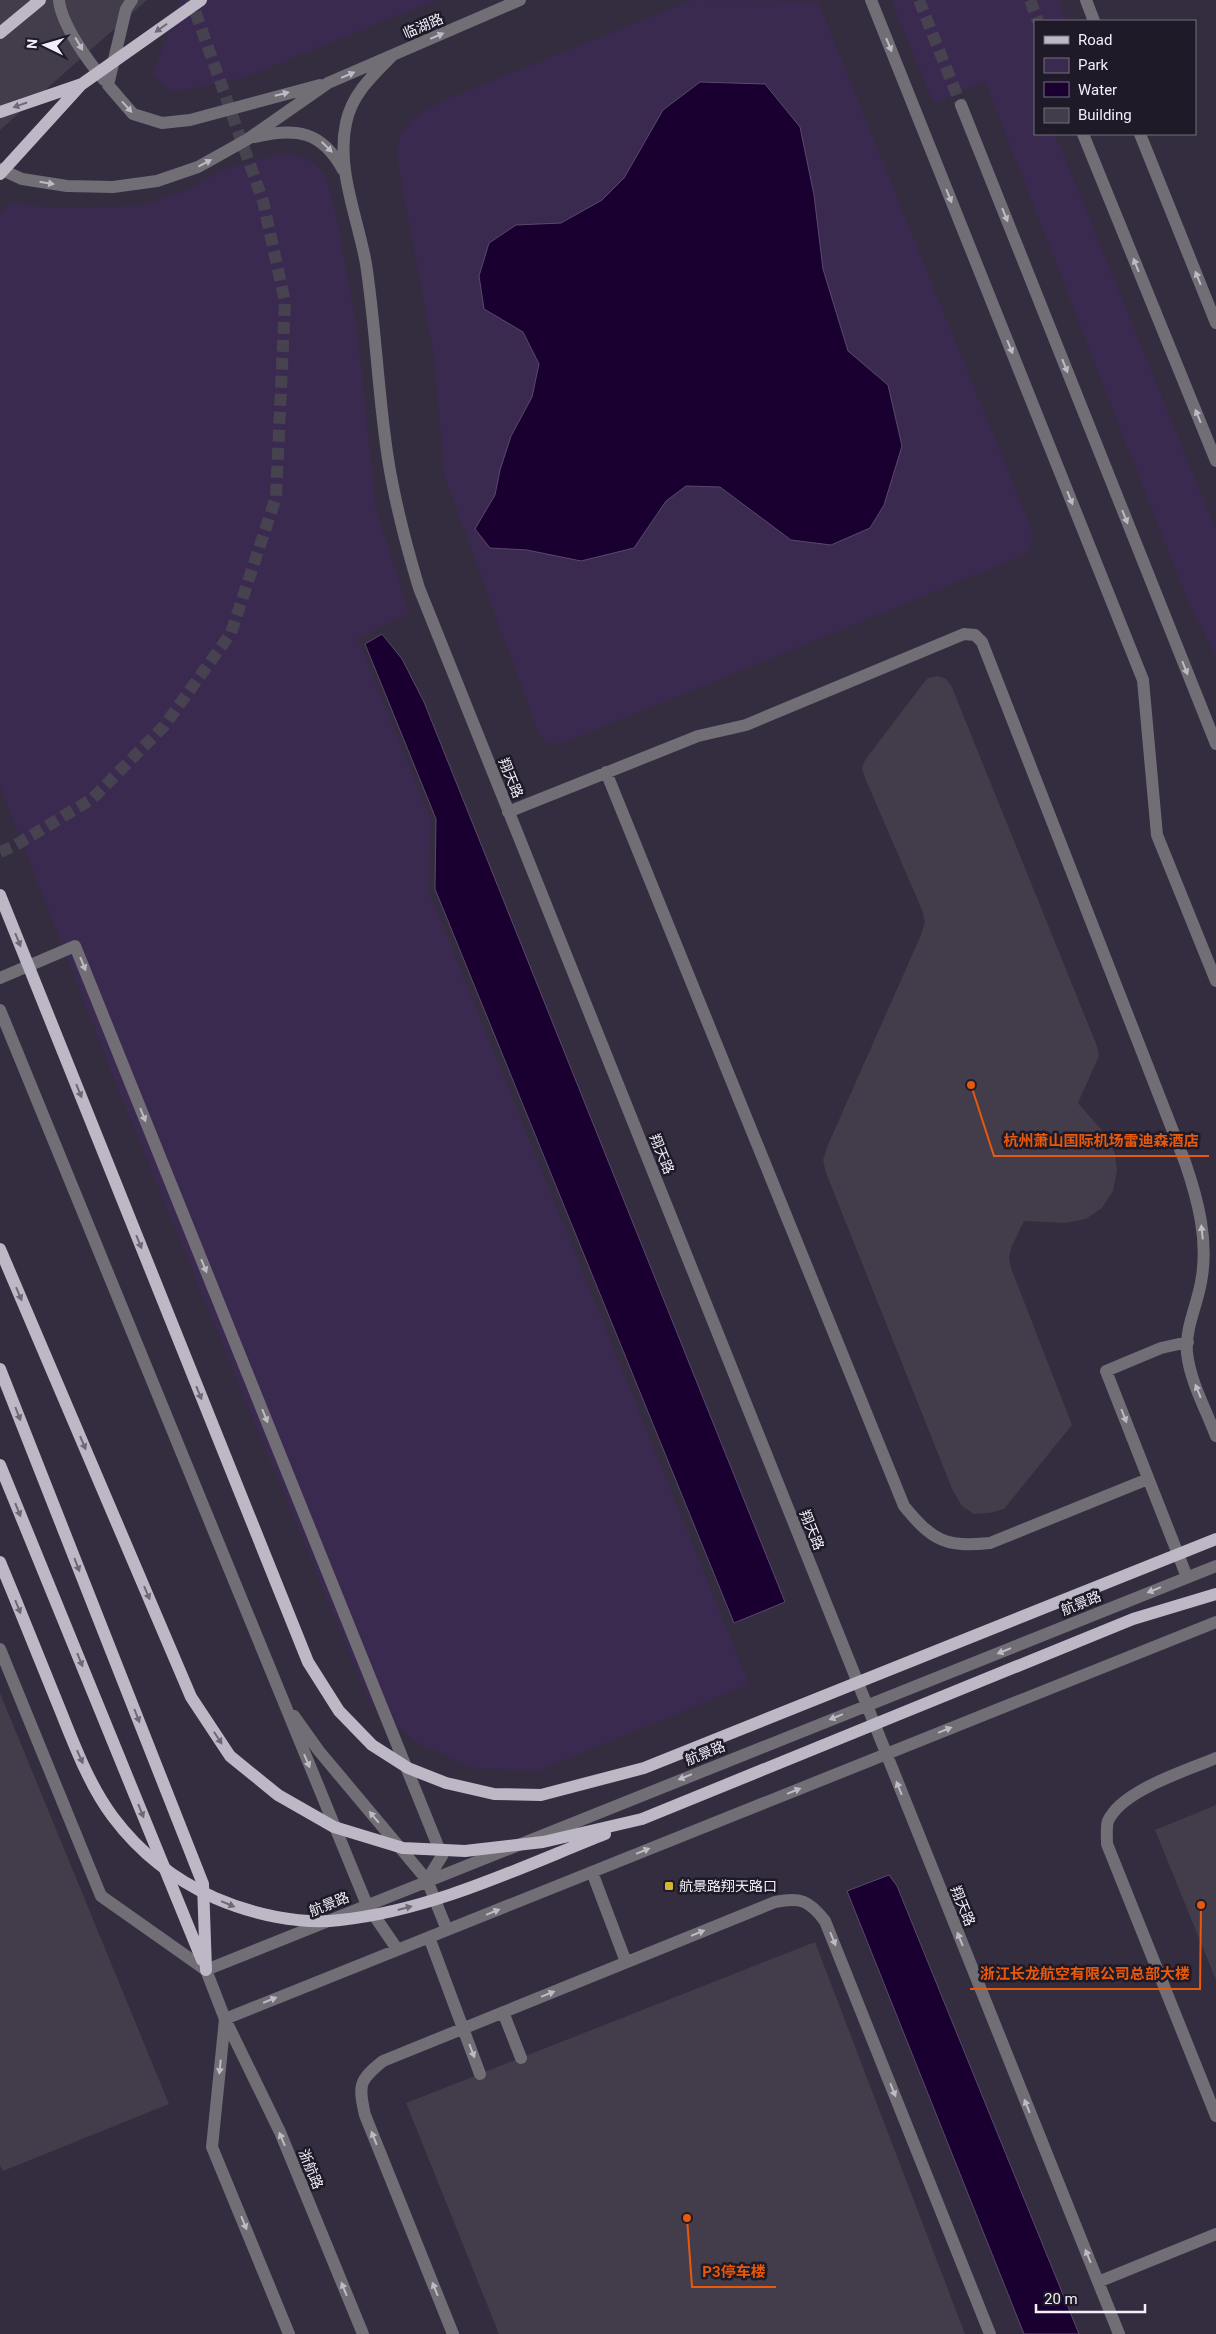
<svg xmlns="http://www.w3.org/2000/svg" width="1216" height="2334" font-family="Roboto,'Noto Sans SC',sans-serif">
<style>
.built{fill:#342c3f;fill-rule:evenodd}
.green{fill:#3b2a50}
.water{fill:#190030;stroke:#5a486c}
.building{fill:#423c4b}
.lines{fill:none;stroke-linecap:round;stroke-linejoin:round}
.minor-tunnel{stroke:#47424f;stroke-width:12;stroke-dasharray:12 6;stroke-linecap:butt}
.minor{stroke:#716e76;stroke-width:12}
.major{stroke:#bdb7c6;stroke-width:12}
.major-bridge{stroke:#bdb7c6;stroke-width:12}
.oneway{fill:#6e6876}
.oneway2{fill:#bebbc4}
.poi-dot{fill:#d6b534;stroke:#1f1a27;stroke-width:2}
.labels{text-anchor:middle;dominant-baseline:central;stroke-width:5;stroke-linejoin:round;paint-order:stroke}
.street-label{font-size:14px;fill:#f2eff8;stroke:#1f1a27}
.poi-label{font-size:14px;fill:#f2eff8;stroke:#1f1a27;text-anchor:start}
.leader{fill:none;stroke:#e8590c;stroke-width:2}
.callout-dot{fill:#e8590c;stroke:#1f1a27;stroke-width:2}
.callout-label{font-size:15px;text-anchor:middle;font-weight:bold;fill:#e8590c;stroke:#1f1a27;stroke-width:5;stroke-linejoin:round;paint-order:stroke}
</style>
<rect width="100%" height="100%" fill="#292331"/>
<path class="built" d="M0 0H1216V2334H0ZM1035 21H1195V134H1035Z"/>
<path class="green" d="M180 0H437L241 79 172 92 153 74Z
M693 0 818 1 1032 531C1033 550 1028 552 1012 560L571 740 556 744 545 741 537 729 444 475 434 356 397 158 400 134 413 118 437 103Z
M891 0H1058L1067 21H1035V75L1032 76 1035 83V134H1055L1216 530V656L1186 597 985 81 934 103Z
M285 153 307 159 325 173 335 210 357 329 376 510 409 613 358 639 431 820 428 889 749 1684 538 1771 475 1768 418 1744 369 1701 120 1093 0 786V215L10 203 55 208 140 206 183 192 222 170Z"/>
<path class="water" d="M700 82 765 84 800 127 814 195 823 269 848 351 888 385 902 446 884 505 870 528 831 545 791 540 720 487 686 486 666 501 634 548 581 561 527 550 490 548 475 529 495 495 500 470 511 436 532 397 539 364 523 332 484 309 479 276 489 243 516 225 561 223 602 200 624 178 663 110Z
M382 634 402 659 424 702 785 1602 734 1623 435 889 436 819 365 644Z
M889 1875 897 1886 1079 2334H1024L847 1891Z"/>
<path class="building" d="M0 0H147L0 130Z
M938 676 946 679 951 685 1097 1046 1099 1056 1078 1103 1107 1136 1115 1154 1117 1171 1113 1191 1102 1208 1086 1219 1065 1223 1024 1221 1012 1246 1009 1257 1011 1268 1072 1425 1004 1509 990 1513 974 1514 962 1506 953 1491 826 1173 823 1160 827 1147 921 935 925 922 922 910 865 778 862 768 865 760 922 685 928 678Z
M0 1693 169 2104 3 2171 0 2165Z
M1216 1805V1980L1155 1830Z
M815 1942 965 2334H499L406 2103Z"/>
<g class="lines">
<path class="minor-tunnel" d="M919 0 961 105
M1030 0 1038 21
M0 852 14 846 92 799 164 726 231 633 276 497 285 302 263 201 191 0"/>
<path class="minor" d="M59 0C61 24 88 61 104 80
M132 0 126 9 108 85 133 114 162 123 190 120 320 85
M871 0 1143 680 1157 835 1216 981
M1086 0 1094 21
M392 56C372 76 352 94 346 123 336 170 358 218 366 264 376 329 378 395 388 459 395 503 406 545 419 588L1119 2334
M961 105 1216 744
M1083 134 1216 461
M1140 134 1216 323
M255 137C296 127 322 131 343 170
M0 169 22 179 67 186 113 187 157 181 198 167 248 139 328 83 520 0
M606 772 904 1506C932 1540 945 1548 990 1543L1148 1479
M508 812 698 736 746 725 964 634 975 635 982 642 1185 1162C1198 1200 1209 1241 1201 1282 1197 1306 1185 1328 1187 1353 1190 1381 1206 1410 1216 1436
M0 978 75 946 442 1856 427 1880
M0 1010 367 1905 397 1949
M1187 1577 1106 1371 1161 1348 1188 1342
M0 1649 101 1896 206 1970
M294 1716 319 1751 427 1880 447 1930
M1216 1758C1186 1771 1122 1790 1108 1821 1106 1827 1107 1837 1107 1844L1216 2116
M592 1872 626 1962
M429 1937 480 2074
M206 1970 1216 1566
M206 1970 225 2019 280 2132 363 2334
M503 2012 521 2058
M225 2019 1216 1622
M225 2019 212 2147 289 2334
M1098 2282 1216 2234
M453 2334 365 2115C358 2085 359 2080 383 2061L775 1902C800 1897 809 1900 825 1921L990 2334"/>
<path class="major" d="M0 33 40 0
M0 1369 203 1884 206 1970
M0 1465 202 1960"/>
<path class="major-bridge" d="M0 112 82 84 201 0
M0 174 80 86
M0 895 308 1662 339 1711 372 1745 408 1768 446 1783 494 1794 541 1795 644 1768 1216 1539
M0 1249 191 1697 230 1756 278 1795 334 1827 403 1848 465 1851 543 1842 642 1819 1133 1619 1216 1594
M0 1562C20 1610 39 1658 59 1707 74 1744 89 1785 113 1817 140 1853 175 1880 215 1898 252 1914 299 1925 340 1920 433 1910 519 1868 605 1834"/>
</g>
<defs><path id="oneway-solid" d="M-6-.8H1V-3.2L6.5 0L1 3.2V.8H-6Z" transform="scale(1.25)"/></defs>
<g class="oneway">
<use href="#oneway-solid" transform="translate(161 28) rotate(145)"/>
<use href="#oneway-solid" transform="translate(20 105) rotate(161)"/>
<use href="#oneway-solid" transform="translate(18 940) rotate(68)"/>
<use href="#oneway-solid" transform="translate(79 1091) rotate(68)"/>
<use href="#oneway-solid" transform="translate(139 1242) rotate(68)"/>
<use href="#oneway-solid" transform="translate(19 1294) rotate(67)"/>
<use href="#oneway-solid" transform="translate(199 1393) rotate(68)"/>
<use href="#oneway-solid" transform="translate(18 1414) rotate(69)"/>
<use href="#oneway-solid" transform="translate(83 1443) rotate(67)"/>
<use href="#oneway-solid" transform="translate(18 1510) rotate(68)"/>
<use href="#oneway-solid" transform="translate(77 1565) rotate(69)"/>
<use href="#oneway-solid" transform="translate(147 1593) rotate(67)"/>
<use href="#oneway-solid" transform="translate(18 1607) rotate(68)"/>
<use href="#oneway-solid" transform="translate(80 1660) rotate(68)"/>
<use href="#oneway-solid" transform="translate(137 1716) rotate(69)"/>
<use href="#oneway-solid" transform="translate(218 1738) rotate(57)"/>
<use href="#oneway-solid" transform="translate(80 1757) rotate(66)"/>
<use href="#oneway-solid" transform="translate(141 1811) rotate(68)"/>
<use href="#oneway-solid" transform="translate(228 1904) rotate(23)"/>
<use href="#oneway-solid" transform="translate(405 1908) rotate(-15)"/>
</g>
<g class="oneway2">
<use href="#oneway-solid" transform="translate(437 36) rotate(-23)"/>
<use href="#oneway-solid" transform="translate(79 44) rotate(60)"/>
<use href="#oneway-solid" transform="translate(889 45) rotate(68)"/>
<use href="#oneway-solid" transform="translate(348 75) rotate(-23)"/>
<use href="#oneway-solid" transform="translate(282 94) rotate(-14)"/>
<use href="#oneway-solid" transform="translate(127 107) rotate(48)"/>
<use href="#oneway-solid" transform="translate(327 147) rotate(44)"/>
<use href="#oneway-solid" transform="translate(205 163) rotate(-28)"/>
<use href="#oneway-solid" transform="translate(47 183) rotate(9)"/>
<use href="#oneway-solid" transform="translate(949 196) rotate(68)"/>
<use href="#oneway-solid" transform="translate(1005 215) rotate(68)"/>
<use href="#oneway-solid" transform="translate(1136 265) rotate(-112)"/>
<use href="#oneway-solid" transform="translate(1198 278) rotate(-112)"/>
<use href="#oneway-solid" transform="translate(1010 347) rotate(68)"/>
<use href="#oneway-solid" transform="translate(1065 366) rotate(68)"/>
<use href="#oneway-solid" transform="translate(1198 416) rotate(-112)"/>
<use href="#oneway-solid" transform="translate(1070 498) rotate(68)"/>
<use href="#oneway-solid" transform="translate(1125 517) rotate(68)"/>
<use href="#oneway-solid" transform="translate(1185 668) rotate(68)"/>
<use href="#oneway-solid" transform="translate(83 964) rotate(68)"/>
<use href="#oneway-solid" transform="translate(143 1115) rotate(68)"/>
<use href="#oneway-solid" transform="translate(1202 1232) rotate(-96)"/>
<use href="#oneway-solid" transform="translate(204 1266) rotate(68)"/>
<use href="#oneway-solid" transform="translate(1198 1391) rotate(-112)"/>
<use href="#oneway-solid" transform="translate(265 1416) rotate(68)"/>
<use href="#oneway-solid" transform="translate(1124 1416) rotate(69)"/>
<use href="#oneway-solid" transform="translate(1154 1590) rotate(158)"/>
<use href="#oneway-solid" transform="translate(1004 1651) rotate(158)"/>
<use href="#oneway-solid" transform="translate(836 1717) rotate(158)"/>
<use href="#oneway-solid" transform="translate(945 1730) rotate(-22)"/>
<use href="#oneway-solid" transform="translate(307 1761) rotate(67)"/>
<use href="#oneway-solid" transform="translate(685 1777) rotate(158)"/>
<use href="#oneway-solid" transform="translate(899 1788) rotate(-112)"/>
<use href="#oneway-solid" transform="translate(794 1791) rotate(-22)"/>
<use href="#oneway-solid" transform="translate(374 1817) rotate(-130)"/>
<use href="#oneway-solid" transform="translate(643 1851) rotate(-22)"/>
<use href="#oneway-solid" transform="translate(493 1912) rotate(-22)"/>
<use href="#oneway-solid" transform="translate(698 1933) rotate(-22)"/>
<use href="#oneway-solid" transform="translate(833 1939) rotate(68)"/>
<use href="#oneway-solid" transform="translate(960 1939) rotate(-112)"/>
<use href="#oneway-solid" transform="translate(548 1994) rotate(-22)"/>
<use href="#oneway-solid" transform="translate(270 2000) rotate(-22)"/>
<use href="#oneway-solid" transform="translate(472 2051) rotate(69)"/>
<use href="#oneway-solid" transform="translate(220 2067) rotate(96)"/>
<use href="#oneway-solid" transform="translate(893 2090) rotate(68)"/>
<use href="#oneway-solid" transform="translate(1027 2106) rotate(-112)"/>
<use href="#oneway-solid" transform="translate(374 2138) rotate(-112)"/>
<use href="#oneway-solid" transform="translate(282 2139) rotate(-113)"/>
<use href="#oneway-solid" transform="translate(244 2223) rotate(68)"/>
<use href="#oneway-solid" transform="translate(1088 2256) rotate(-112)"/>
<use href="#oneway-solid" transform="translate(344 2289) rotate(-112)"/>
<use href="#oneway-solid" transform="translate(435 2289) rotate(-112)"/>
</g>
<rect class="poi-dot" x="664" y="1881" width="10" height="10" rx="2.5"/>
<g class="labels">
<g class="street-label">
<text transform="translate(423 26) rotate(-23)">临湖路</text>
<text transform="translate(511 778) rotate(68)">翔天路</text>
<text transform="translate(662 1154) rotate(68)">翔天路</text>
<text transform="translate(812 1530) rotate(68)">翔天路</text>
<text transform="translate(1081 1603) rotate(-22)">航景路</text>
<text transform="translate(705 1753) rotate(-22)">航景路</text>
<text transform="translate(329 1904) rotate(-22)">航景路</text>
<text transform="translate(963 1906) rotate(68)">翔天路</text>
<text transform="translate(311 2169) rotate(68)">浙航路</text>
</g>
<g class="poi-label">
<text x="679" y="1886">航景路翔天路口</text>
</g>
</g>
<path class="leader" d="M971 1085L994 1156H1209M1201 1905L1200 1989H970M687 2218L692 2287H776"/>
<g class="callout-dot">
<circle cx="971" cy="1085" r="5"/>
<circle cx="1201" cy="1905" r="5"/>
<circle cx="687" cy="2218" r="5"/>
</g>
<g class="callout-label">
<text x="1101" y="1146">杭州萧山国际机场雷迪森酒店</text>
<text x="1085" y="1979">浙江长龙航空有限公司总部大楼</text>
<text x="734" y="2277">P3停车楼</text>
</g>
<rect x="1034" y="20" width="162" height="115" fill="#1f1a27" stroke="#736f7b"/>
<rect x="1044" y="36" width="25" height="8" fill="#bdb7c6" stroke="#736f7b"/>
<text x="1078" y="45" font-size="15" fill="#f2eff8">Road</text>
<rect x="1044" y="58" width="25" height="15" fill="#3b2a50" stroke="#736f7b"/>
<text x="1078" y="70" font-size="15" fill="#f2eff8">Park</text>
<rect x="1044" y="82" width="25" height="15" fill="#190030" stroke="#736f7b"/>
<text x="1078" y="95" font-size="15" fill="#f2eff8">Water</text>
<rect x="1044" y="108" width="25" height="15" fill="#423c4b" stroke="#736f7b"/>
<text x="1078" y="120" font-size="15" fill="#f2eff8">Building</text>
<g transform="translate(45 45) rotate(275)" stroke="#1f1a27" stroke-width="4" paint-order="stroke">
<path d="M0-4L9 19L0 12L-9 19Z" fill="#f2eff8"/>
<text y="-8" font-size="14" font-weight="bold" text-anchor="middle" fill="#f2eff8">N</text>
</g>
<path d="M1036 2304v8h109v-8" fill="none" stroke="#f2eff8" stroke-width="2.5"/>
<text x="1044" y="2304" font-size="15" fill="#f2eff8" stroke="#1f1a27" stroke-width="4" paint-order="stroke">20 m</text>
</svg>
